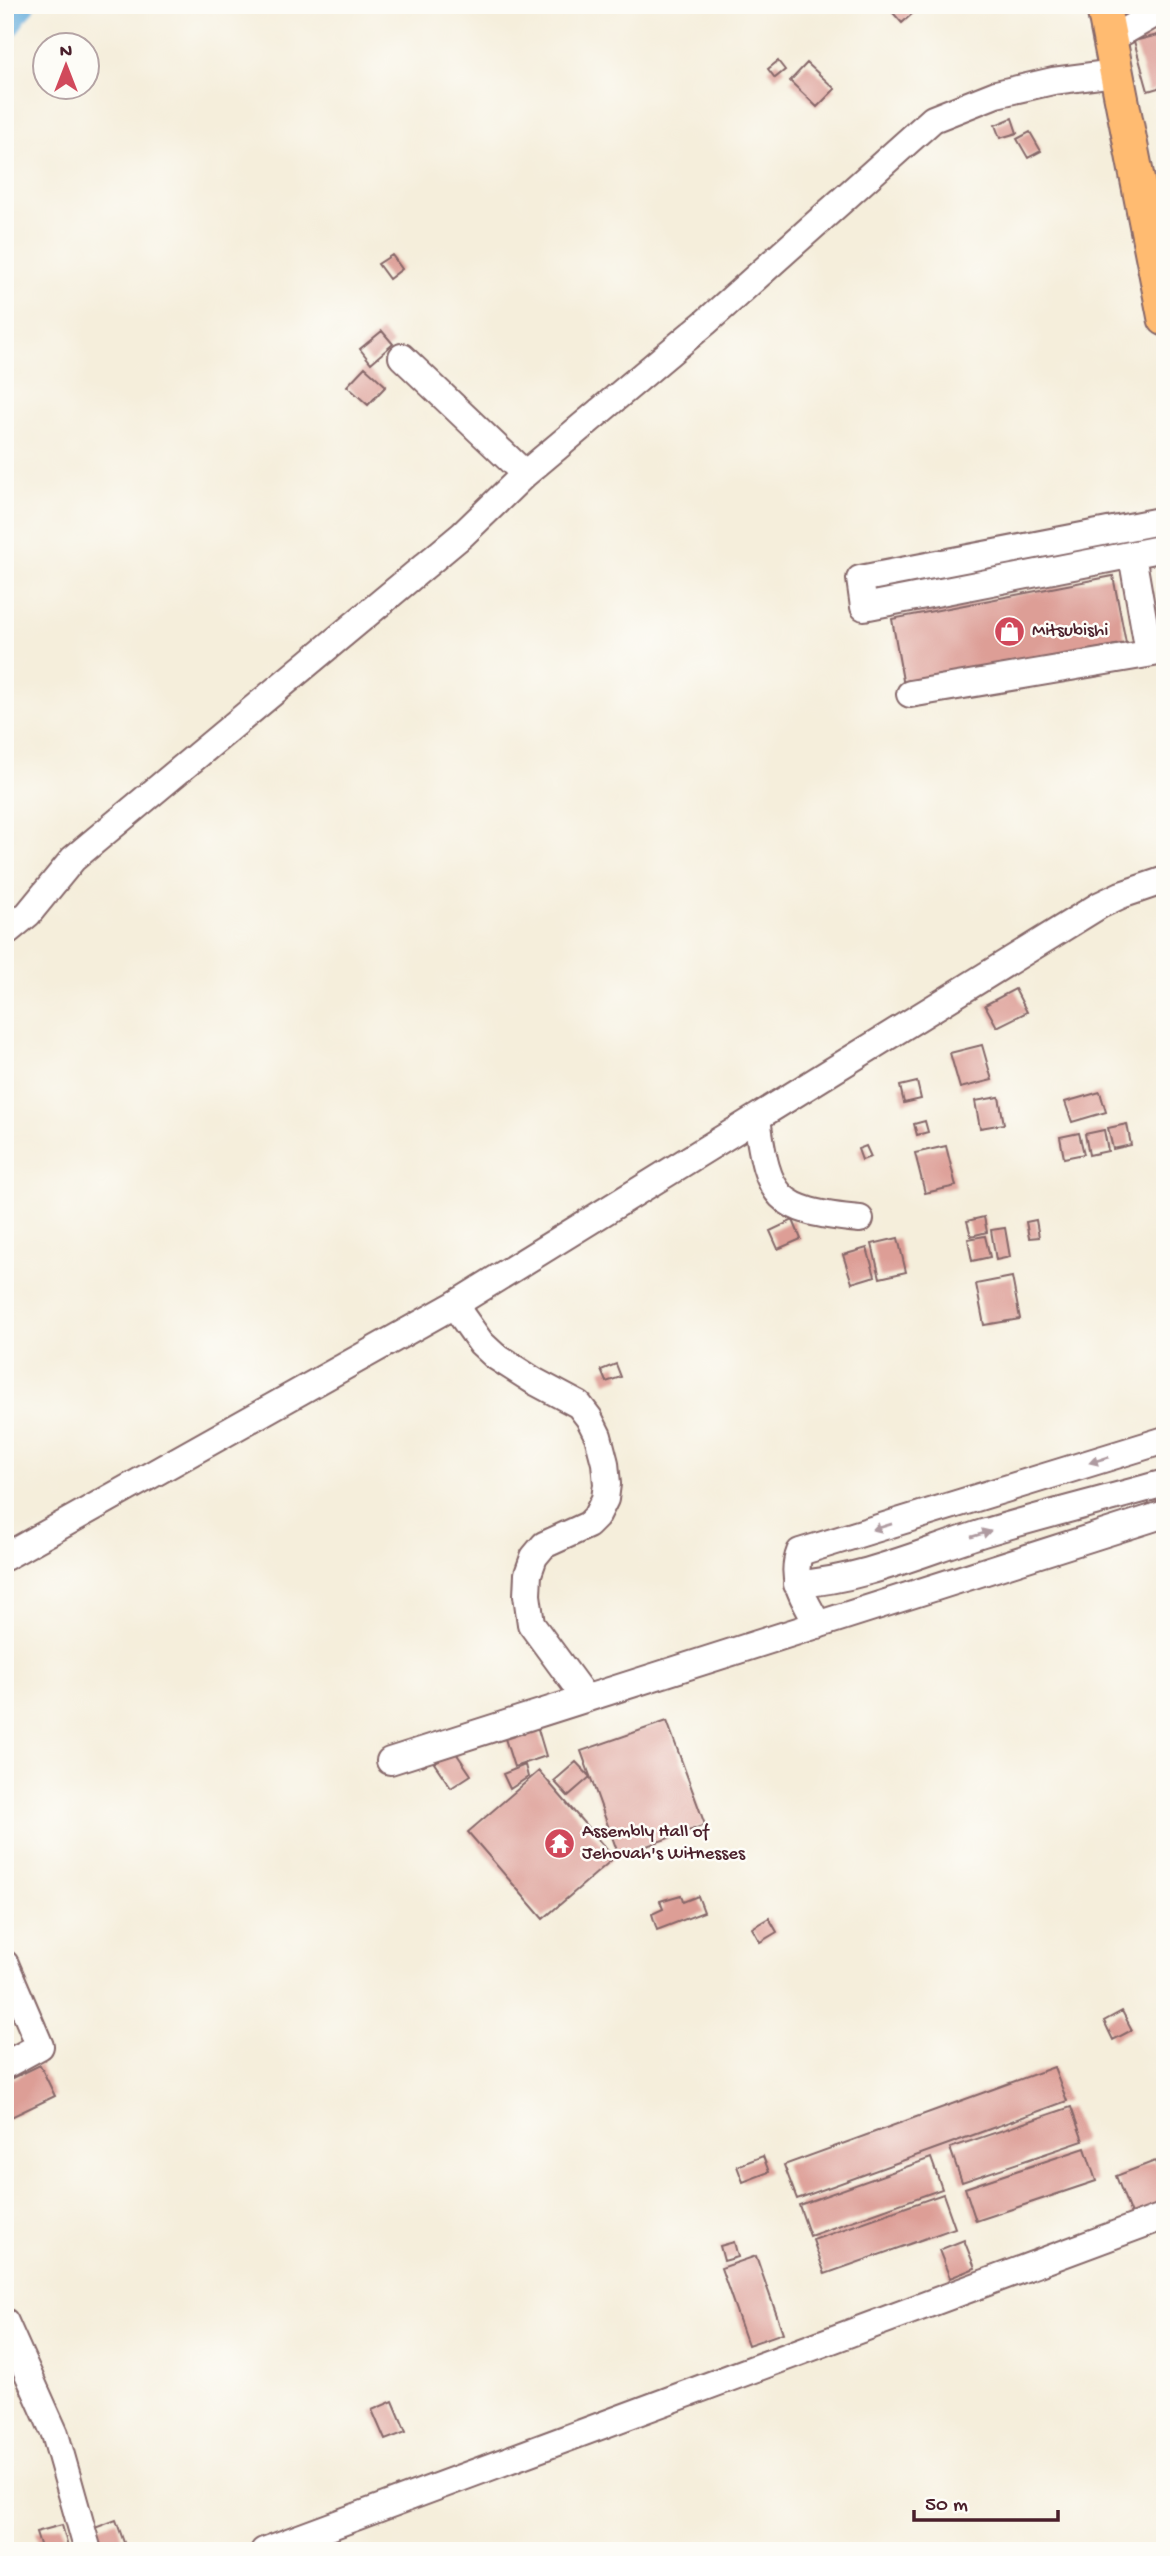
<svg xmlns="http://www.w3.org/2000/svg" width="1170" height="2556" font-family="'Gochi Hand',sans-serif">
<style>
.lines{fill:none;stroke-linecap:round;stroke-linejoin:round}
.river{stroke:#63acdb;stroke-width:35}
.building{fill:#dd9e96}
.minor-casing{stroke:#866769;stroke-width:30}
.major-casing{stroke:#866769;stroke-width:37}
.minor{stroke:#fff;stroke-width:26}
.major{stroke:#ffbb71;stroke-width:33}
.oneway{fill:#ae9aa0}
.labels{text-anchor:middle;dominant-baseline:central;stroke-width:5;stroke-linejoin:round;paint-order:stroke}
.poi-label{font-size:19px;fill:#4a1f2b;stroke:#fdfcf7;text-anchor:start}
</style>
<rect width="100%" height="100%" fill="#fdfcf7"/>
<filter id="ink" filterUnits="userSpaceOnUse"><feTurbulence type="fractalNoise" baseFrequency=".0143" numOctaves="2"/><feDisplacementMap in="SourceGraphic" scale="14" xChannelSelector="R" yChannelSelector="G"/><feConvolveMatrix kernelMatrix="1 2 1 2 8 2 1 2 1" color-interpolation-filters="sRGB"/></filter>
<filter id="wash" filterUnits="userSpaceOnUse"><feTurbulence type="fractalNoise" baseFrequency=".00686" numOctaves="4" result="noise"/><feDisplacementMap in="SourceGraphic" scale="28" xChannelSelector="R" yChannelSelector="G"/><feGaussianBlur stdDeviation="1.57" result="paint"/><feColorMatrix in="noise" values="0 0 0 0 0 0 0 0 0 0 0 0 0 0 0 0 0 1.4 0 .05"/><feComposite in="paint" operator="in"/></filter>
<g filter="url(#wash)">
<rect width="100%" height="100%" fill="#f5eedb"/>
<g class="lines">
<path class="river" d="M5 21 12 9 17 5"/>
</g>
<g id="blocks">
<path class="building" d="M886 5H904L912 14 902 23Z
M1158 35 1165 59V86L1148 91 1134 41Z
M778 61 785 70 775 78 768 69Z
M807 63 835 89 817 107 790 81Z
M1012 118 1017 133 1000 138 995 125Z
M1030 132 1041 151 1028 158 1017 139Z
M392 255 402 269 389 279 378 264Z
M382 331 393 344 371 363 360 349Z
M365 367 386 386 368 405 347 386Z
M1113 576 1126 643 904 686 892 619Z
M1015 989 1027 1012 997 1027 985 1005Z
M982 1045 992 1080 960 1088 950 1053Z
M917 1082 921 1099 904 1103 900 1086Z
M1100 1092 1106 1112 1072 1122 1065 1102Z
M999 1097 1004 1124 980 1128 975 1101Z
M925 1121 928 1132 917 1135 914 1124Z
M1127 1124 1131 1145 1113 1149 1108 1128Z
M1104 1130 1108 1151 1089 1155 1085 1134Z
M1079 1133 1084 1154 1064 1158 1060 1137Z
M866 1146 871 1157 862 1160 858 1149Z
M946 1146 956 1186 925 1193 915 1153Z
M984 1217 987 1232 971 1236 967 1221Z
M793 1220 801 1239 778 1249 770 1231Z
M1036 1220 1039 1237 1029 1238 1026 1222Z
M1005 1228 1010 1257 996 1260 991 1230Z
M985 1236 990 1257 972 1261 968 1239Z
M898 1238 906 1272 880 1278 872 1244Z
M867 1248 875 1276 852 1283 843 1255Z
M1012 1277 1020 1319 984 1325 976 1284Z
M616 1364 621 1377 606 1382 601 1370Z
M535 1719 546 1756 514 1767 502 1729Z
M667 1721 705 1825 619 1856 581 1751Z
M454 1750 471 1775 451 1788 434 1763Z
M576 1762 590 1777 568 1796 554 1781Z
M525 1765 528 1777 510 1789 503 1774Z
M539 1771 614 1858 543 1919 468 1832Z
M681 1895 683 1902 698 1896 704 1912 657 1930 652 1914 663 1909 660 1901Z
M769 1918 777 1932 760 1942 752 1928Z
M1122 2011 1132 2030 1113 2040 1104 2021Z
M40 2065 55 2096 5 2120V2082Z
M1054 2067 1067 2101 797 2199 784 2165Z
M1071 2107 1083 2141 962 2182 950 2148Z
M1085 2148 1096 2181 976 2221 965 2188Z
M763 2156 769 2172 743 2182 737 2166Z
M931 2158 942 2189 810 2236 799 2205Z
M1155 2161 1165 2187V2205L1132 2217 1116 2176Z
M943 2194 955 2228 825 2274 813 2240Z
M964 2240 975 2268 950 2278 939 2250Z
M734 2242 738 2257 724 2261 720 2246Z
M756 2256 783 2333 748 2345 721 2268Z
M393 2401 406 2432 385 2440 372 2410Z
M116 2520 127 2551H100L92 2529Z
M62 2525 69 2551H42L36 2532Z"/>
</g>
</g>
<g filter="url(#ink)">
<use href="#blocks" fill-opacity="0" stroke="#866769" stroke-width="2"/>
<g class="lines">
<defs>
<path id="minor" d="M1109 40 1165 8
M402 357 525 474
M1165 520 860 579 864 607 1165 548
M1132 555 1149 653
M910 694 1165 651
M5 933 28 914 73 859 462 535 525 474 706 322 933 119 996 94 1053 81 1115 73
M757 1118C768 1199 776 1211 860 1219
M454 1305 481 1343 495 1356 534 1381 579 1405 589 1418 598 1436 605 1463 607 1484 605 1499 596 1517 588 1525 544 1545 534 1557 528 1574 527 1595 531 1624 586 1699
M5 1557 454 1305 1100 905 1121 895 1165 880
M797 1584C861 1580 923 1552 983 1533 1043 1515 1104 1500 1165 1483
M818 1625C805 1600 789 1580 800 1552L1165 1440
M390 1761 1165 1514
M5 1964 40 2046 5 2065
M5 2322 55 2434 88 2551
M264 2551 1165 2216"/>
<path id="major" d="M1103 5 1165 319"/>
</defs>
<use href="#minor" class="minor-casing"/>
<use href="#major" class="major-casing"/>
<use href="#minor" class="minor"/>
<use href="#major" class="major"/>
</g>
<defs><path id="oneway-solid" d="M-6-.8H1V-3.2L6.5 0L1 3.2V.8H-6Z" transform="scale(1.75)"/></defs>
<g class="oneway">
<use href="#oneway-solid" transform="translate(1099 1460) rotate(163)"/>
<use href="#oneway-solid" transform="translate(882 1527) rotate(163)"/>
<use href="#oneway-solid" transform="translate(981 1534) rotate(-17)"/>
</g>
</g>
<defs>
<symbol id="shop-disc" viewBox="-11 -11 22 22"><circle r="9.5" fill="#d1495b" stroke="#fdfcf7"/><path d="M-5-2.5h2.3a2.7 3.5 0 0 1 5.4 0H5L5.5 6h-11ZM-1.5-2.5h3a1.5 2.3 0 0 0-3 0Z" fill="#fff"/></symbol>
<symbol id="temple-disc" viewBox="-11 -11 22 22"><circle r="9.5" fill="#d1495b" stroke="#fdfcf7"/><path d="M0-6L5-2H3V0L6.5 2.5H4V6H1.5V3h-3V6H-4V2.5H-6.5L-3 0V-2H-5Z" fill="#fff"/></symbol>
</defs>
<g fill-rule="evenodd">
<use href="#shop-disc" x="992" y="614" width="35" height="35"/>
<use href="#temple-disc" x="542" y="1826" width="35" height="35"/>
</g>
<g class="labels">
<g class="poi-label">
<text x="1032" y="631">Mitsubishi</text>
<text x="582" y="1832">Assembly Hall of<tspan x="582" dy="22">Jehovah's Witnesses</tspan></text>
</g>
</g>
<rect width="1170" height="2556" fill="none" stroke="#fdfcf7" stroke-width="28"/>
<g transform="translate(66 66)"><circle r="33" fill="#fdfcf7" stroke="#b5a4a5" stroke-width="2"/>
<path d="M0-5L12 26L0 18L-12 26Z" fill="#d1495b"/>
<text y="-10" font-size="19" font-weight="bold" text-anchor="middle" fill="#4a1f2b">N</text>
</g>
<path d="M914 2510v10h144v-10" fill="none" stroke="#4a1f2b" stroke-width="3.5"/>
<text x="925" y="2510" font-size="21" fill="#4a1f2b" stroke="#fdfcf7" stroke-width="5" paint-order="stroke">50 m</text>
</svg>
